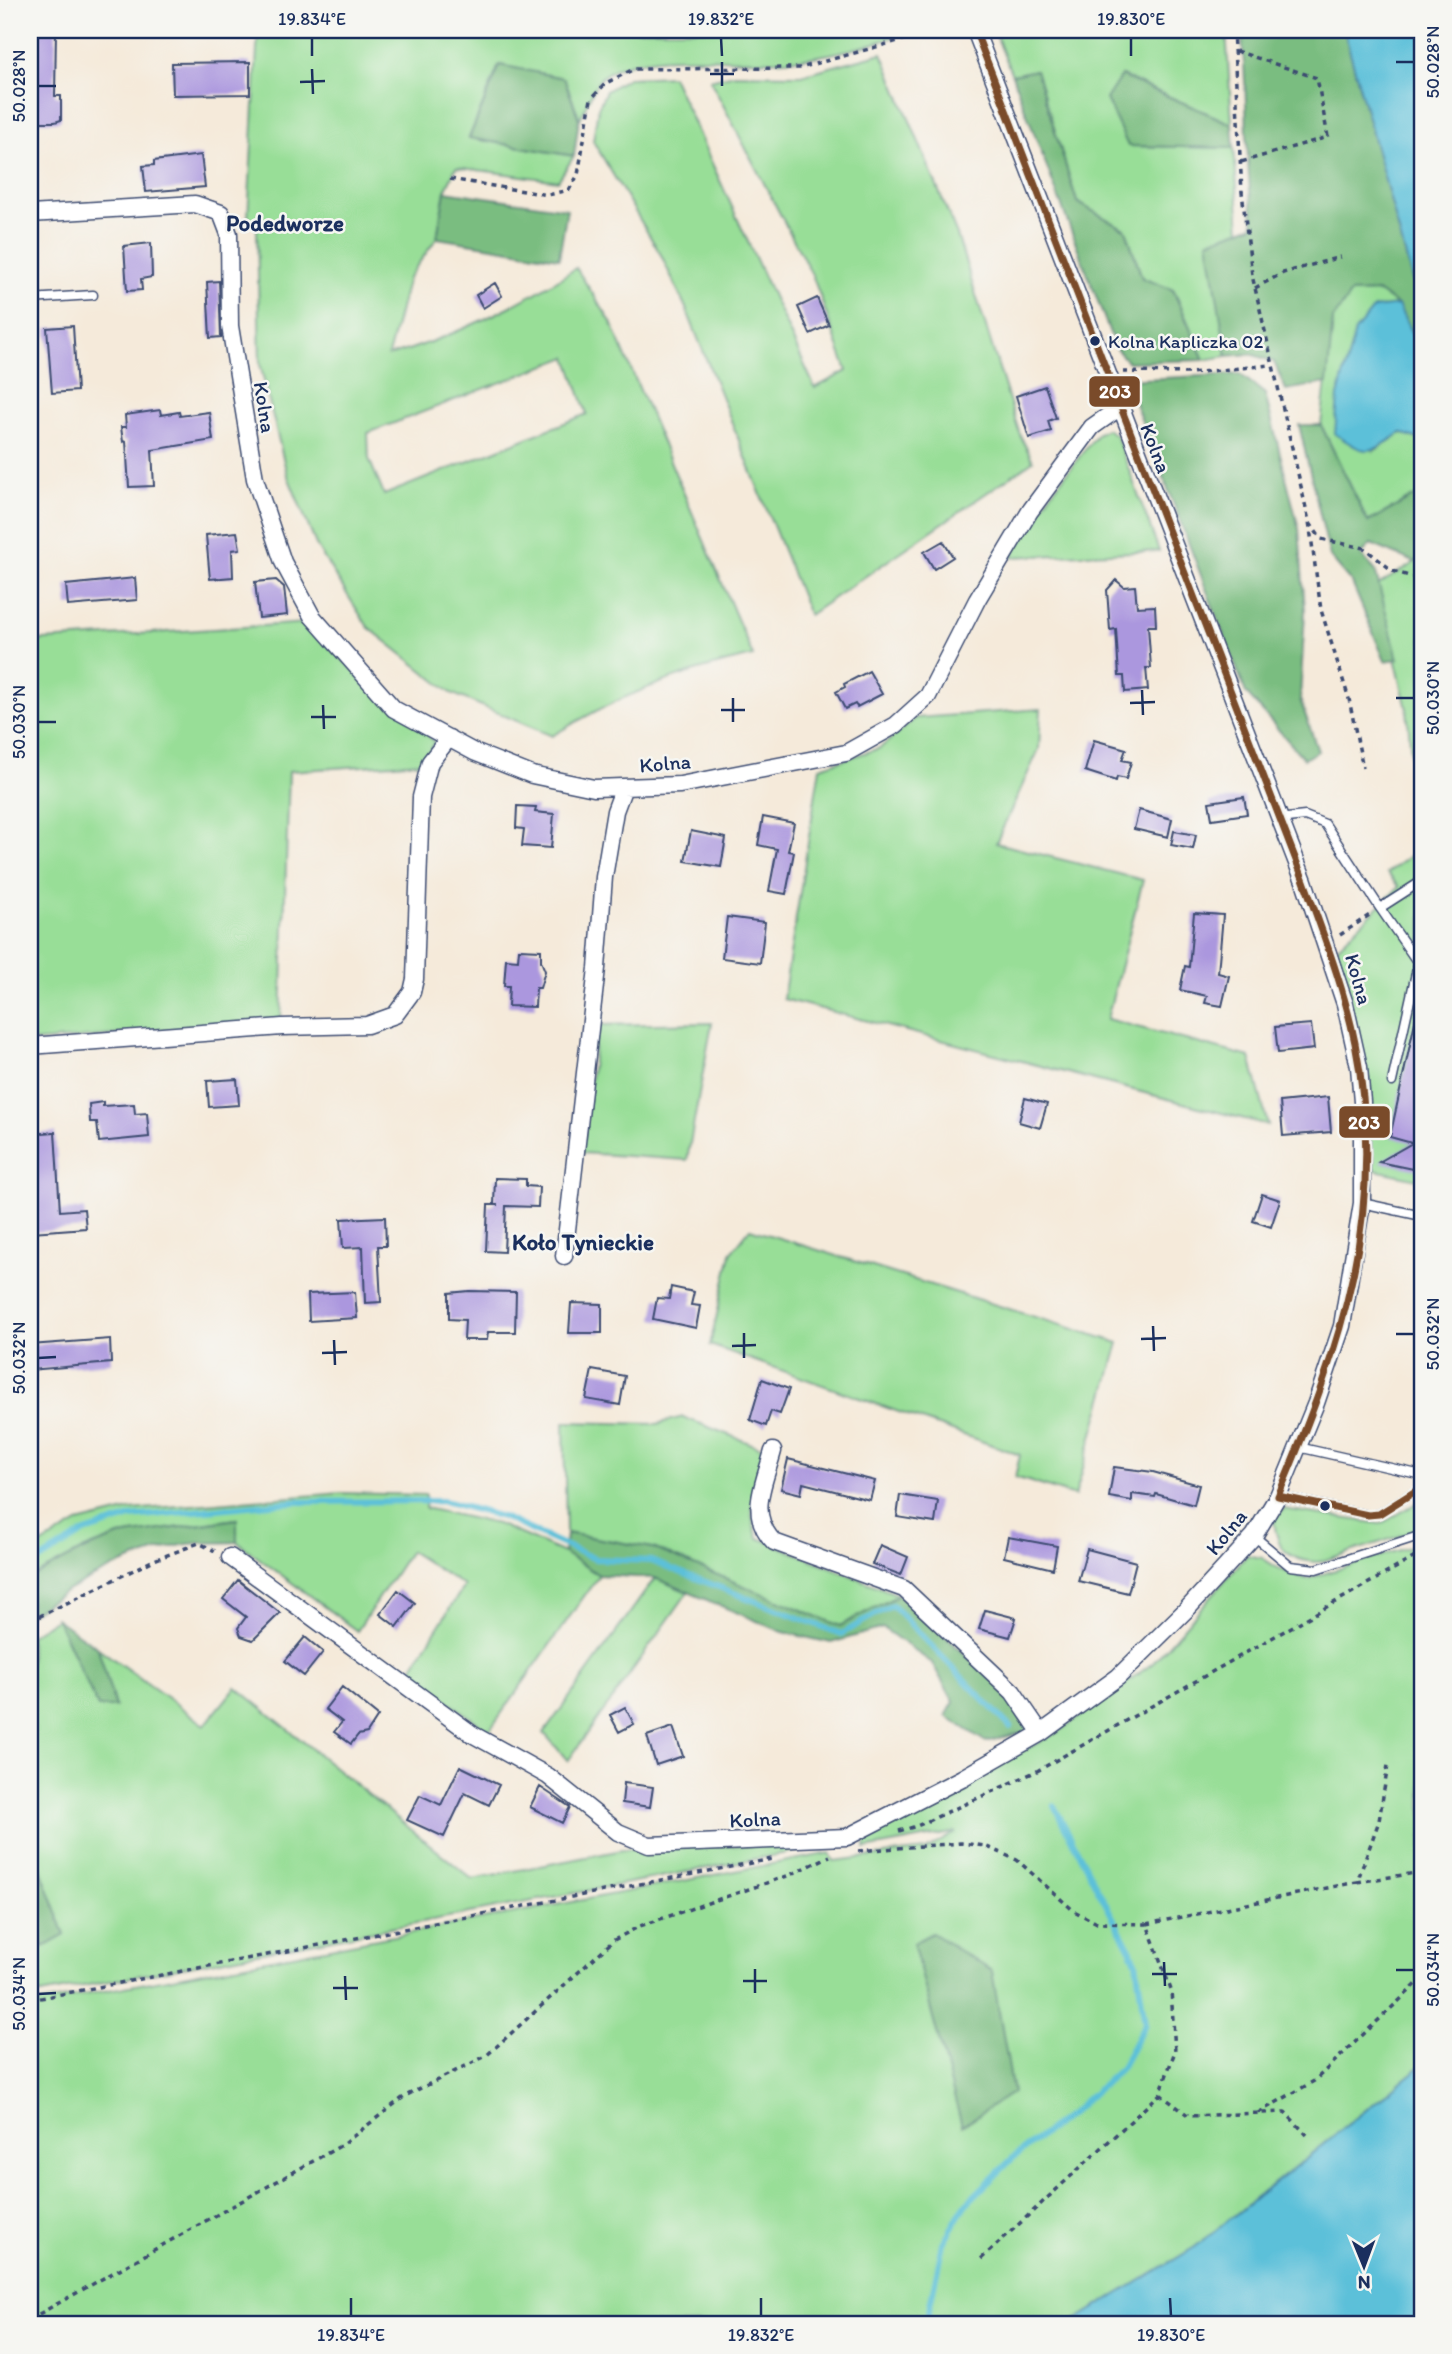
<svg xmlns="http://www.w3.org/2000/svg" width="1452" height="2354" font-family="Itim,sans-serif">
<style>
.green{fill:#98de97;stroke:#5a867a;stroke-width:2;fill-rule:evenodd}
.forest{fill:#7abd80;stroke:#4a766f;stroke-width:2}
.water{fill:#5bc0d9;stroke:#3b789c;stroke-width:2}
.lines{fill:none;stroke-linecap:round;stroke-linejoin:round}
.stream{stroke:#5bc0d9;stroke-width:6}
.building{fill:#ab97de}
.lane-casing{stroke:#3c4b71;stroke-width:11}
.street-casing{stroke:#3c4b71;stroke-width:19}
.path{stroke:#3c4b71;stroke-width:3.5;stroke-dasharray:5 5;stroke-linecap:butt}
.lane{stroke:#fff;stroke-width:8}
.street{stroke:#fff;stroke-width:16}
.bus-1-casing{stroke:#f6f6f2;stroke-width:12}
.bus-1{stroke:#7a4b2a;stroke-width:7}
.ticks{fill:none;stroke:#1b2f5e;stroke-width:2.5}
.bus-dot{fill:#1b2f5e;stroke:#f6f6f2;stroke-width:2.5}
.labels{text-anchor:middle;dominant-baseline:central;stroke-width:5;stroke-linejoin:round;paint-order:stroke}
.bus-label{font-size:19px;fill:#1b2f5e;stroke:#f6f6f2;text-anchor:start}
.street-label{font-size:21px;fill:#1b2f5e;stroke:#f6f6f2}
.neighbourhood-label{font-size:23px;font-weight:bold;fill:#1b2f5e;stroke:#f6f6f2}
.line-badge{stroke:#f6f6f2;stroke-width:2.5}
.badge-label{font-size:19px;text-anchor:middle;font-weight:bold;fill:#fff}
.neatline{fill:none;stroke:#1b2f5e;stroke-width:2.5}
.ticks-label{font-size:18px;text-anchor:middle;fill:#1b2f5e}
</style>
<rect width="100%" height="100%" fill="#f6f6f2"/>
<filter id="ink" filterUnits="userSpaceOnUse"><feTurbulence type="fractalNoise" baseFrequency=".0143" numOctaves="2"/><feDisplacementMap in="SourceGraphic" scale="14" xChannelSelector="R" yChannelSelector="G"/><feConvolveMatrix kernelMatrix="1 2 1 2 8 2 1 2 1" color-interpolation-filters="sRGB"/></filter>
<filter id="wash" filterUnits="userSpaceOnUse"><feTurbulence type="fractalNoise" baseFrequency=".00686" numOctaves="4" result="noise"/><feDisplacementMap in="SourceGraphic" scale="28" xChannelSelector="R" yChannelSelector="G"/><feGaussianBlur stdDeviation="1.57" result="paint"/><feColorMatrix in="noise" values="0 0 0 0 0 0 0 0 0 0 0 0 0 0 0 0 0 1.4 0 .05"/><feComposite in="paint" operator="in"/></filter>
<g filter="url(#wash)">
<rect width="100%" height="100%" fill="#f5eada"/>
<path class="green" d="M258 30H914C874 45 828 57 785 60 738 64 639 45 602 77 593 86 586 107 580 119L564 78 499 65 469 138 574 156 558 181 456 167 445 191 437 238 408 278 388 356C446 340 526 302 576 268L611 322 753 656C683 671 613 698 552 736L451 693 368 627 317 547 287 474 260 364 257 229 248 218ZM567 357 587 414 384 495 369 459 368 433Z
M994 30H1226L1232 124 1122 76 1128 146 1234 148 1240 230 1209 241 1227 356 1204 360 1174 290 1142 278 1126 230 1077 202 1036 70 1012 75Z
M882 53 957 235 1020 435 1033 461 809 615 685 306 661 255 593 141 598 108 606 91 628 78 672 76 815 388 847 371 813 277 710 80 734 74 801 75Z
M1379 292 1398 305 1374 308V451L1401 433 1422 440V498L1415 496 1368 522 1321 425 1333 319 1351 293Z
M1107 429 1116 435 1159 551 1011 557 1049 496 1098 433Z
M1422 558V833L1417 820 1407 709 1378 585Z
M307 623 333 651 435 742 423 762 289 771 281 1021 32 1042 30 641Z
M1041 709 1039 749 996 843 1143 880 1107 1019 1250 1057 1268 1125 783 999 820 767 880 748 916 718Z
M1422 847V1180L1370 1169C1368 1086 1357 1027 1336 948L1399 887 1387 873Z
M712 1023 687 1160 582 1153 597 1025Z
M750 1229 1119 1343 1075 1496 1015 1477 1020 1455 710 1345 731 1253Z
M683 1417 765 1449C755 1480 745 1507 758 1538L899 1595 840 1626 653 1548 566 1533 564 1422 657 1424Z
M342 1493 426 1495 425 1508 497 1524 564 1553 599 1575 489 1731 409 1673 464 1586 410 1551 357 1631 237 1542V1519L119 1536 83 1550 30 1578V1551L78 1523 130 1510Z
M1422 1500V1529L1319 1562C1288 1561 1276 1549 1274 1518L1284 1509 1381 1524Z
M1422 1543V2065L1195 2247 1069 2324H30V2005L830 1853 834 1861 926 1850 956 1832 865 1849 866 1835 1058 1732 1153 1663 1247 1555 1262 1558 1281 1570 1307 1579Z
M655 1578 688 1592 568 1761 544 1733Z
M57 1619 98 1707 115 1706 98 1648 205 1725 236 1687 472 1879 638 1847 834 1844 30 1996V1909L44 1946 65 1935 30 1840V1635Z"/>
<path class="forest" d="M1241 30H1344L1422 316V399L1398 305 1379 292 1351 293 1333 319 1327 383 1286 390 1274 362 1251 354 1227 356 1208 241 1254 225C1244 160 1249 95 1241 30Z
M500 65 564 78 579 119 574 156 469 138Z
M1036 70 1077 202 1126 230 1142 278 1173 290 1204 360 1128 362 1116 349 1012 75Z
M1121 76 1232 124 1234 148 1128 146 1106 99Z
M445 191 567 209 559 258 437 238Z
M1240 374 1265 394 1299 529 1305 611 1300 699 1318 751 1304 759 1246 693 1126 380Z
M1299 425H1321L1368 522 1415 496 1422 498V558L1414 562 1371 544 1361 555 1375 570 1398 659 1385 661 1352 583 1330 557Z
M237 1519V1542C221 1543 204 1542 188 1544 134 1553 75 1584 30 1614V1578L83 1550 119 1536Z
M566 1533 653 1548 840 1626 899 1595 1004 1689 1029 1731 986 1742 946 1716 954 1702 932 1663 883 1628 831 1643 783 1632 655 1578 599 1575 564 1553Z
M57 1619 98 1648 115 1707H98Z
M30 1840 65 1935 44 1947 30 1909Z
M932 1933 992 1971 1013 2092 962 2126 913 1943Z"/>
<path class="water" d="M1344 30H1422V316Z
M1398 305 1413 336 1422 399V440L1401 433C1368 455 1368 456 1335 434L1338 396 1355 331 1374 308Z
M1422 2065V2324H1069L1195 2247Z"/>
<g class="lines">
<path class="stream" d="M30 1566 85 1532 131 1517 292 1502 444 1501 502 1517 595 1559 651 1561 841 1634 892 1605 1010 1727
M926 2324 943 2243 965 2205 1015 2156 1075 2110 1121 2068 1145 2024 1136 1961 1054 1806"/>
</g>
<g id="blocks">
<path class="building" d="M30 30H56L55 96H61V120L55 122H30Z
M250 62V94L173 95 172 63Z
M201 155 205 187 146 192 143 166 154 165V161Z
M151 243 152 277 141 279 142 290 127 291 124 246Z
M219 281 221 337 210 338 207 282Z
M495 283 502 296 483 308 476 295Z
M817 298 829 325 810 334 798 307Z
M73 326 77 391 52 393 47 328Z
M1045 386 1056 418 1048 421 1051 431 1029 438 1016 396Z
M160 410 161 415 179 412 180 416 209 412 213 440 152 450 154 486 129 487 126 441 123 442 121 427H126L125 415Z
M237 532 240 549 232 550 233 577 210 579 206 535Z
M943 541 953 557 934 569 924 552Z
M135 578 137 600 68 606 66 585Z
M276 580 284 587 287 615 259 618 255 582Z
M1116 580 1124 587 1135 586 1137 607 1155 606 1156 626H1148L1151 668H1146L1148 690 1125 692 1124 676H1119L1116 629 1110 630 1107 590Z
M869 671 882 694 857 707 855 704 845 709 836 692 845 687 844 684Z
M1094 740 1126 749 1122 760 1131 762 1126 779 1117 777 1116 781 1085 771Z
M1244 797 1247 814 1212 819 1209 802Z
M517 806 536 807 535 812 554 814 551 848 522 846 524 829 516 828Z
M1139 810 1172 819 1168 837 1134 829Z
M763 817 794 823 788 851 794 852 786 894 769 891 777 849 758 845Z
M691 831 726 838 721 867 685 861Z
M1174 831 1196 835 1193 849 1171 845Z
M1194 913 1223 915 1218 973 1229 976 1222 1006 1205 1003 1207 996 1180 990 1185 966 1189 967Z
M727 917 765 922 760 963 722 958Z
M519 949 541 950V961L545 971 540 988H536L535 1007 508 1006 509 986H504L506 959 518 960Z
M1416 1017 1422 1018V1171L1379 1162 1412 1143 1390 1137Z
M1311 1024 1314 1049 1278 1053 1275 1027Z
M237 1079 239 1105 209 1107 207 1081Z
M1328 1097 1331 1132 1283 1136 1280 1102Z
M1025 1098 1047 1104 1040 1128 1019 1122Z
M103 1102V1106L134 1104 135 1114 147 1113 149 1137 99 1142 97 1122H90L89 1104Z
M55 1132 60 1211 84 1209 86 1228 32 1232 30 1134Z
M495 1178 526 1179V1186L539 1187 538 1207 506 1206 504 1252 486 1251 488 1205H498H494Z
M1262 1194 1280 1200 1271 1227 1253 1221Z
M385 1217 386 1246H378L381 1302 365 1303 363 1247 343 1248 341 1219Z
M671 1287 694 1292 691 1305 700 1306 696 1328 653 1319 657 1298 669 1299Z
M469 1291 516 1292 515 1332H488L487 1340H464L465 1320 449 1319V1293Z
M355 1292 357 1318 309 1321 308 1294Z
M571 1303 602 1304V1333H569Z
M110 1339 111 1363 30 1370V1345Z
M592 1370 625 1376 620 1405 586 1399Z
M762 1379 789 1389 780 1414 771 1411 766 1426 750 1420Z
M788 1459 875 1481 870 1500 803 1483 801 1494 781 1489Z
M1114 1467 1153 1472 1199 1485 1194 1505 1156 1494 1155 1497 1132 1494V1501L1109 1497Z
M900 1495 938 1501 935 1523 897 1517Z
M1008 1537 1057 1546 1053 1569 1004 1557Z
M880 1545 908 1557 901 1575 872 1564Z
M1087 1549 1136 1562 1128 1593 1078 1581Z
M238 1580 280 1613 253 1640 241 1636 238 1628 246 1617 223 1599Z
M398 1590 415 1603 397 1627 380 1614Z
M985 1610 1016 1618 1010 1637 979 1629Z
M305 1637 323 1652 304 1676 285 1661Z
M342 1687 378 1716 367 1733 358 1735 351 1744 334 1732 342 1722 325 1709Z
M625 1707 634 1724 619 1732 610 1715Z
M673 1727 683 1756 656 1765 647 1736Z
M460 1766 499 1785 489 1805 465 1793 444 1837 407 1820 420 1795 441 1805Z
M624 1783 653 1787 650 1807 622 1803Z
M540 1787 570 1807 562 1823 530 1807Z"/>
</g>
</g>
<g filter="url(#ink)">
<use href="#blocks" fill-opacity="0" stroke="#3c4b71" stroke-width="2"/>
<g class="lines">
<defs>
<path id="lane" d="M30 299 93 295
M1278 819 1305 816 1325 824 1380 908 1422 881
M1380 908 1420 966
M1392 1082 1418 964
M1362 1203 1422 1216
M1298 1447 1422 1475
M1278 1496 1368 1515 1379 1514 1422 1487
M1254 1536 1290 1566 1316 1569 1422 1535"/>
<path id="street" d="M30 214 195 204 221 213 229 234 230 326 255 479 283 562 312 616 394 709 474 752 532 775 594 788 680 785 846 753 896 725 928 696 977 600 1030 511 1092 427 1119 408
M30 1046 282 1027 367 1025 395 1015 412 992 415 979 421 797 430 762 449 738
M564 1256 597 968 604 877 615 811 624 787
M773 1451C764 1485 747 1514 774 1542L904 1589 1013 1692 1041 1733
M230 1557 472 1734 548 1776 618 1832 649 1845 847 1837 962 1778 1041 1733 1118 1677 1188 1608 1254 1536 1278 1496 1316 1403 1342 1326 1362 1203V1102L1359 1067 1345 1004 1304 881 975 30"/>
</defs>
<use href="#lane" class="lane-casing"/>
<use href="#street" class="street-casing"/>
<path class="path" d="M1233 30 1242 192 1252 275 1309 521 1321 610 1349 699 1363 768
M1236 51 1317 78 1328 137 1241 162
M450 179 548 195 569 190 578 175 591 99 606 83 634 69 800 68 938 30
M1255 288 1283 273 1340 257
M1123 372 1191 373 1271 365
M1310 523 1321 539 1364 548 1393 571 1422 580
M1340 935 1371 914
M30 1621 154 1560 199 1543 215 1551
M899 1831 917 1826 1037 1771 1422 1553
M858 1851 961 1843 985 1846 1017 1860 1074 1911 1097 1923 1147 1924 1171 1990 1175 2051 1160 2094 980 2260
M1357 1882 1422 1872
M1147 1924 1357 1882 1379 1821 1388 1765
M30 2000 772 1859
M1160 2094 1189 2116 1285 2112 1307 2135
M1258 2113 1314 2081 1422 1979
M30 2319 342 2145 405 2096 486 2056 614 1940 640 1926 790 1875 830 1856"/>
<use href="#lane" class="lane"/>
<use href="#street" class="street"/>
<defs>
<path id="bus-1" d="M975 30 1304 881C1323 934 1344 987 1355 1043 1388 1210 1342 1345 1278 1496
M1278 1496 1368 1515 1379 1514 1422 1487"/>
</defs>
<use href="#bus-1" class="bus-1-casing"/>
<use href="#bus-1" class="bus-1"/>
</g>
</g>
<path class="ticks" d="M312 38V56M721 38 722 56M1131 38V56M722 62V86M1396 62H1414M312 69 313 94M710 74H734M300 82 325 81M38 86H56M1142 690 1143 715M733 698V722M1396 698H1414M1130 703 1155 702M323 705 324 729M721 710H745M311 717H336M38 722H56M1153 1326 1154 1351M744 1333V1358M1396 1334H1414M1141 1339 1166 1338M334 1340 335 1365M732 1346 756 1345M322 1353 347 1352M38 1358 56 1357M1164 1962 1165 1986M755 1969V1993M1396 1970H1414M1152 1974H1177M345 1976 346 2000M743 1981H767M333 1988H358M38 1994 56 1993M351 2298V2316M761 2298V2316M1170 2298 1171 2316"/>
<g class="bus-dot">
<circle cx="1095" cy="341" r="6"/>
<circle cx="1325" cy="1506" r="6"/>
</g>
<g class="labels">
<g class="bus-label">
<text x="1108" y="341">Kolna Kapliczka 02</text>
</g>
<g class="street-label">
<text transform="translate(265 407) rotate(81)">Kolna</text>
<text transform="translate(1156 448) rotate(69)">Kolna</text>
<text transform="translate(665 763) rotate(-5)">Kolna</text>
<text transform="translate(1359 979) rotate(74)">Kolna</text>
<text transform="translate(1226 1532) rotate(-51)">Kolna</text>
<text transform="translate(755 1819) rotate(-3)">Kolna</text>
</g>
<g class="neighbourhood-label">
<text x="285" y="223">Podedworze</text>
<text x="583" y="1242">Koło Tynieckie</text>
</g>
</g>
<g class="line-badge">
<rect x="1088" y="375" width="53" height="33" rx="7" fill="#7a4b2a"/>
<rect x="1338" y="1105" width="53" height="34" rx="7" fill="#7a4b2a"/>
</g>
<g class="badge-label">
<text x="1115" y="398">203</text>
<text x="1364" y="1129">203</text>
</g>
<rect width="1452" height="2354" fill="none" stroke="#f6f6f2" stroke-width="77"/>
<g transform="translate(1364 2266) rotate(179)" stroke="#f6f6f2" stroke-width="5" paint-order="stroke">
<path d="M0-5L12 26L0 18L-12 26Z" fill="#1b2f5e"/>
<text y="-10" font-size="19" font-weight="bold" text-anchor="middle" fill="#1b2f5e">N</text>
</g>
<rect x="38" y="38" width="1376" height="2278" class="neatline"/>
<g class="ticks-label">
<text x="312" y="25">19.834°E</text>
<text x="721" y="25">19.832°E</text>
<text x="1131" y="25">19.830°E</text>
<text transform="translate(1433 62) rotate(-90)" y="6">50.028°N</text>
<text transform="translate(19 86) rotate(-90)" y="6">50.028°N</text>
<text transform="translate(1433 698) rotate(-90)" y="6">50.030°N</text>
<text transform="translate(19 722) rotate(-90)" y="6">50.030°N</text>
<text transform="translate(1433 1334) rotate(-90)" y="6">50.032°N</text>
<text transform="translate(19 1358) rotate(-90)" y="6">50.032°N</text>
<text transform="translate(1433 1970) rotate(-90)" y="6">50.034°N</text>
<text transform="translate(19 1994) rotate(-90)" y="6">50.034°N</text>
<text x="351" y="2341">19.834°E</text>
<text x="761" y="2341">19.832°E</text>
<text x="1171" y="2341">19.830°E</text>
</g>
</svg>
